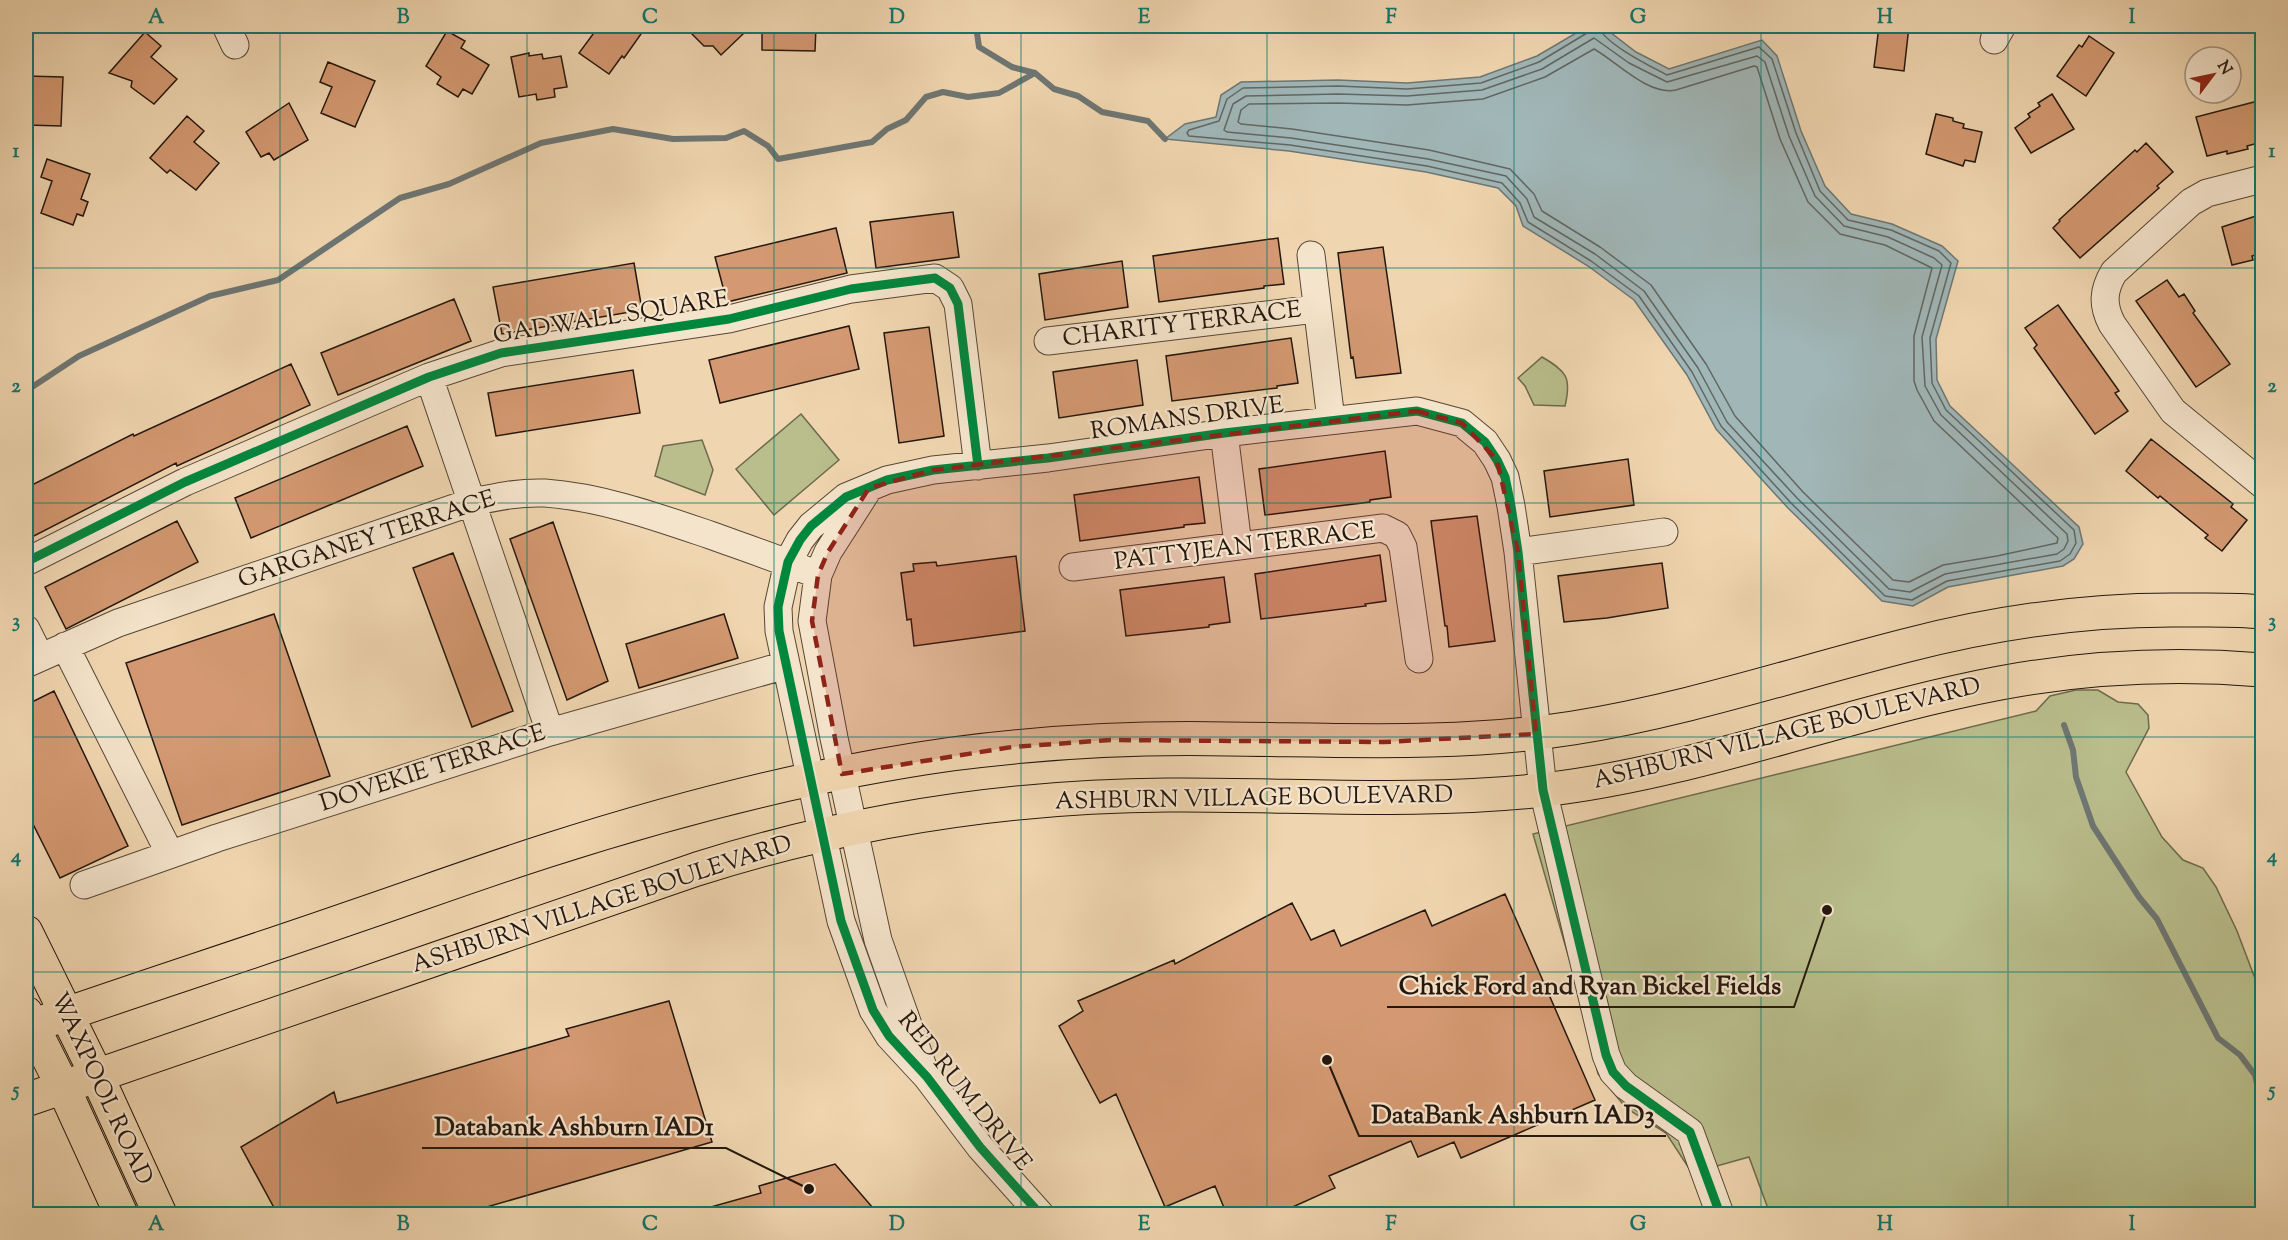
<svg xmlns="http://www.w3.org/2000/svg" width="2288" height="1240" font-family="'Sorts Mill Goudy',serif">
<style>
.green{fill:#b9be8c;stroke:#6e6a4d;stroke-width:1.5}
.water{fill:#a0b6b7;stroke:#6e7673;stroke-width:1.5}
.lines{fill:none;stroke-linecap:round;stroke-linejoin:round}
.shore{stroke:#626662;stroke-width:1.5}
.stream{stroke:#6e7673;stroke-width:6}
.building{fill:#d49972;stroke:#24170e;stroke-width:1.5}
.minor-casing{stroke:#574736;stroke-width:29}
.major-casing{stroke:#24170e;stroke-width:35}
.minor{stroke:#f5e4cc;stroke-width:27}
.major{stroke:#f0d6b0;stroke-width:33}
.cycleway-casing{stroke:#f5e4cc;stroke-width:13}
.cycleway{stroke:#00873e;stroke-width:9}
.marked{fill:#8f2418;fill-opacity:0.2;stroke:#8f2418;stroke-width:4.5;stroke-dasharray:12 8;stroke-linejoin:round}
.grid{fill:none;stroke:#0f766e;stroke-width:1.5;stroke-opacity:0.55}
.labels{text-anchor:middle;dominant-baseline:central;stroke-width:4.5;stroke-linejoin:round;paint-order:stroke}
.street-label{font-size:24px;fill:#24170e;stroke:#f5e4cc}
.leader{fill:none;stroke:#24170e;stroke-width:2}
.callout-dot{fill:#24170e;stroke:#f5e4cc;stroke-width:2}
.callout-label{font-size:26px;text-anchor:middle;font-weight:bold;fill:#24170e;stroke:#f5e4cc;stroke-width:4.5;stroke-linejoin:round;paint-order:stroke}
.neatline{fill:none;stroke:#0f766e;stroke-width:2}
.grid-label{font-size:20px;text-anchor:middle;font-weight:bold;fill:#0f766e}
</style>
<rect width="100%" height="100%" fill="#f0d6b0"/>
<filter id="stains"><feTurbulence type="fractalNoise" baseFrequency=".00333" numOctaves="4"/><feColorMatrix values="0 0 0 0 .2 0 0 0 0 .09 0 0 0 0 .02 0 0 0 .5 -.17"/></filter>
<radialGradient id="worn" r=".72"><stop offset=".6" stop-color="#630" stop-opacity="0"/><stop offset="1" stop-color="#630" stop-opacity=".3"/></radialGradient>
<path class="green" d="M1542 357C1566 371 1572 377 1565 406L1534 405 1525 386 1518 378Z
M801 414 839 460 774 515 736 469Z
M702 440 713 470 705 495 655 476 663 446Z
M2076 690H2098L2118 702 2138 704 2148 715 2149 728 2126 772 2162 837 2183 860 2203 868 2216 887 2237 931 2262 997V1214H1770L1749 1157 1692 1173 1666 1133 1626 1108 1598 1074 1577 986 1533 834 2036 711 2050 696Z"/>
<path class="water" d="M1588 26H1602L1636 52 1669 69 1762 40 1777 56 1801 131 1825 186 1851 214 1892 224 1942 246 1958 261 1936 339 1937 380 1950 406 2079 527 2083 544 2074 559 2063 566 1948 587 1913 606 1882 601 1787 507 1716 429 1687 375 1634 300 1588 266 1523 226 1516 206 1498 188 1426 172 1289 151 1165 139 1185 124 1216 117 1221 95 1241 82 1338 80 1407 83 1480 77 1537 56Z"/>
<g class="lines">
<path class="shore" d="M1590 26 1587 33 1539 62 1481 83 1407 89 1338 86 1243 88 1227 99 1219 121 1189 130 1187 133 1189 136 1290 145 1427 166 1502 183 1520 203 1528 222 1591 261 1639 296 1692 372 1721 426 1791 503 1885 596 1912 600 1947 581 2060 561 2070 554 2076 543 2074 530 1946 410 1932 383 1930 338 1951 263 1939 251 1891 230 1848 220 1820 191 1796 133 1772 59 1759 47 1667 75C1652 67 1601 42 1599 26
M1594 38 1629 63 1667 82 1757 56 1765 62 1789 136 1815 196 1844 226 1888 237 1934 258 1942 265 1922 337 1925 386 1941 415 2067 534 2068 541 2064 549 2057 554 1945 574 1910 592 1889 589 1797 498 1727 422 1698 368 1644 291 1595 254 1534 217 1527 199 1506 176 1428 159 1291 138 1227 132 1224 130 1233 104 1246 96 1338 94 1407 96 1482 90 1542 69Z
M1594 49C1616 61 1648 96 1676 90L1754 66 1757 67 1780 139 1808 202 1840 234 1885 245 1932 268 1914 336V381L1917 390 1934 421 2058 538 2057 543 1997 556 1943 565 1909 582 1893 580 1803 492 1735 416 1706 364 1651 285 1600 247 1542 211 1534 194 1510 169 1429 150 1292 129 1241 124 1238 122 1241 110 1249 104 1338 103 1407 105 1483 99 1545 77Z"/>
<path class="stream" d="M976 26 979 47 1012 67 1035 73 1054 89 1078 96 1102 112 1148 121 1165 139
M26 391 79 356 210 296 278 280 400 198 449 184 541 143 613 129 673 139 726 138 744 131 768 146 778 159 872 142 887 129 906 120 926 97 943 92 968 97 999 93 1035 73
M2064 725 2073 750 2076 777 2093 826 2139 897 2157 919 2218 1038 2240 1055 2255 1075 2262 1105"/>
</g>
<path class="building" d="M599 26H629L641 34 624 58 622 56 609 74 579 53Z
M684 26H735L743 34 721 55 713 46H704Z
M762 26H816L815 51 762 50Z
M1879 26H1909L1904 71 1874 67Z
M447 31 465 41 461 48 489 65 472 94 463 89 458 97 437 84 441 77 426 66Z
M145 32 161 46 151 57 177 79 154 104 131 87 132 81 109 73Z
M2089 36 2114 53 2086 96 2057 76 2079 45 2082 47Z
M529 53V56L542 54 543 59 561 56 567 87 554 89 555 97 537 100 536 94 519 97 511 57Z
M328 62 375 81 355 127 321 113 332 87 320 82Z
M26 76 63 77 61 126 27 125Z
M2052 94 2074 129 2031 153 2015 128 2030 117 2028 114 2040 106 2038 103Z
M2258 101 2260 107H2262V142L2247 146 2248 149 2227 154V151L2207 156 2196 117Z
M289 103 308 140 274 160 269 153 261 157 246 132Z
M1936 114 1953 118V121L1964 124 1963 128 1982 132 1975 162 1965 160 1963 166 1926 154Z
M187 116 204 131 194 142 219 163 196 190 170 170 167 173 150 158Z
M2146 143 2173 172 2157 186 2159 188 2080 258 2053 228 2060 221 2059 220 2135 150 2137 152Z
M47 159 90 174 81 199 88 202 83 216 77 214 73 225 41 213 52 181 41 177Z
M953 212 959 257 876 268 870 222Z
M2262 214V253L2252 256 2253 260 2232 265 2222 227Z
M836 228 847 273 727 302 715 257Z
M1278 238 1284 284 1264 286V288L1159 302 1153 256Z
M1383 247 1401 373 1356 378 1353 357 1351 358 1338 253Z
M1122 261 1128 307 1045 320 1039 274Z
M634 263 642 310 502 334 493 287Z
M2167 280 2179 297 2184 294 2195 311 2193 313 2230 364 2196 387 2136 301Z
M454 299 471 341 338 395 321 353Z
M2058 305 2119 391 2115 393 2128 411 2095 434 2034 348 2037 345 2025 328Z
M849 326 859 369 720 403 709 360Z
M929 327 944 436 899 443 884 333Z
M1291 338 1298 383 1277 386V388L1172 401 1166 356Z
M1137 360 1143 405 1059 418 1053 372Z
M291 364 310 405 177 466 176 463 26 540V488L133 434 134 436Z
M633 370 640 413 496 436 488 393Z
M407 426 423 466 251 538 235 498Z
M2151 439 2233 504 2231 507 2247 520 2222 551 2205 538 2208 535 2160 496 2158 498 2126 471Z
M1385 451 1391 497 1370 500V502L1265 515 1259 469Z
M1628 459 1634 505 1550 517 1544 471Z
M1199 477 1205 523 1184 525V527L1080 541 1074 495Z
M1477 516 1495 641 1449 647 1447 626H1445L1431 521Z
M177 521 198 562 66 629 45 587Z
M553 522 608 681 567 700 510 539Z
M453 553 513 711 472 727 413 568Z
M1380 555 1386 601 1365 604 1366 606 1261 619 1255 574Z
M1016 556 1025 631 914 646 911 619 907 620 901 573 914 571 913 564 936 562 937 566Z
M1662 563 1668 608 1607 618 1564 622 1558 576Z
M1224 577 1230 622 1209 625V627L1126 636 1120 590Z
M274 614 330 776 182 825 126 663Z
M724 614 738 658 639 688 626 644Z
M54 691 128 846 60 878 26 810V705Z
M1505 894 1595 1100 1461 1158 1454 1142 1418 1157 1411 1141 1329 1176 1335 1188 1275 1215H1227L1215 1186 1165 1207 1116 1094 1100 1103 1059 1026 1083 1011 1078 1001 1174 960 1175 964 1292 903 1311 940 1334 930 1341 946 1425 910 1432 926Z
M669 1001 712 1142 459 1215H278L241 1147 334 1092 337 1103 569 1036 566 1029Z
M835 1164 879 1215H701L700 1210 761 1193 759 1186Z"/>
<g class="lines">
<defs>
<path id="minor" d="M226 26 235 45
M1994 40 2002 26
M2262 179 2207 193 2191 202 2114 272C2103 290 2102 305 2112 324L2173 411 2262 484
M1311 255 1331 420
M1048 341 1316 309
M429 377 550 732
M1224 433 1238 545
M869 488 828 552 818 575 812 621 834 738 878 940 923 1067
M1518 552 1664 532
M26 562 185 482 429 377 501 353 729 319 851 289 935 278 950 288 958 304 978 466
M1073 567 1383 528 1397 535 1403 547 1419 659
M26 629 40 657
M65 646 170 854
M26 664 118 623 472 502C496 497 520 492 545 493 601 497 657 517 710 535 746 548 782 560 818 575
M84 885 217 838 550 732 786 665
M1040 1214 980 1147 927 1077 889 1036 873 1010 841 921 779 631 778 607 788 562 800 540 811 526 846 497 887 480 933 470 1048 458 1224 433 1417 411 1462 423 1485 442 1497 460 1505 477 1511 506 1518 552 1543 790 1606 1055 1613 1072 1626 1086 1690 1132 1720 1214"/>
<path id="major" d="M26 932 97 1076 160 1214
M26 1013 63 1087 121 1214
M26 1028C134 990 244 955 353 917 418 895 483 871 549 850 680 808 816 773 952 754 1044 742 1136 737 1228 739 1343 740 1459 746 1573 728 1687 710 1797 673 1908 645 1997 622 2090 609 2182 610 2209 610 2236 609 2262 612
M26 1100 697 869C849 821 1009 796 1168 795 1293 794 1418 804 1543 790 1699 772 1846 712 2000 683 2086 667 2176 663 2262 670"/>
</defs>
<use href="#minor" class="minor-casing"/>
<use href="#major" class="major-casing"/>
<use href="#minor" class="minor"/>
<use href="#major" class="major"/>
<defs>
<path id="cycleway" d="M26 562 185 482 429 377 501 353 729 319 851 289 935 278 950 288 958 304 978 466
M1040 1214 980 1147 927 1077 889 1036 873 1010 841 921 779 631 778 607 788 562 800 540 811 526 846 497 887 480 933 470 1048 458 1224 433 1417 411 1462 423 1485 442 1497 460 1505 477 1511 506 1518 552 1543 790 1606 1055 1613 1072 1626 1086 1690 1132 1720 1214"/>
</defs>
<use href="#cycleway" class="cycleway-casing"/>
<use href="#cycleway" class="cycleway"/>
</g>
<path class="marked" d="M1417 411 1462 423 1497 460 1518 552 1536 734 1384 742 1110 740 1012 747 842 774 812 621 818 575 828 552 869 488 933 470Z"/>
<path class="grid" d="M280 26V1214M527 26V1214M774 26V1214M1021 26V1214M1267 26V1214M1514 26V1214M1761 26V1214M2008 26V1214M26 268H2262M26 503H2262M26 737H2262M26 972H2262"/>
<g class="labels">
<g class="street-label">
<text transform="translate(611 318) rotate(-9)">GADWALL SQUARE</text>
<text transform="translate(1182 325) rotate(-7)">CHARITY TERRACE</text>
<text transform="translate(1187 419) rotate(-8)">ROMANS DRIVE</text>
<text transform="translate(367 540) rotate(-18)">GARGANEY TERRACE</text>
<text transform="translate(1245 547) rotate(-7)">PATTYJEAN TERRACE</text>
<text transform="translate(1787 734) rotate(-14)">ASHBURN VILLAGE BOULEVARD</text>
<text transform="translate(433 769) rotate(-18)">DOVEKIE TERRACE</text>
<text transform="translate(1254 799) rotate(-1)">ASHBURN VILLAGE BOULEVARD</text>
<text transform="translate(602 905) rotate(-18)">ASHBURN VILLAGE BOULEVARD</text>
<text transform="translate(101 1089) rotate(65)">WAXPOOL ROAD</text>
<text transform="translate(964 1092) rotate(51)">RED RUM DRIVE</text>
</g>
</g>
<path class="leader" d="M1827 910L1794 1007H1387M1327 1060L1359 1136H1666M809 1189L726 1148H422"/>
<g class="callout-dot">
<circle cx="1827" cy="910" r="6"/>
<circle cx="1327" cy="1060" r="6"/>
<circle cx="809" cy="1189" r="6"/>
</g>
<g class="callout-label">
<text x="1590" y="994">Chick Ford and Ryan Bickel Fields</text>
<text x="1513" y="1123">DataBank Ashburn IAD3</text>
<text x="574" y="1135">Databank Ashburn IAD1</text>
</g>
<rect width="2288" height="1240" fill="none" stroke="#f0d6b0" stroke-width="66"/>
<g transform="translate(2213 75) rotate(58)"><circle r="28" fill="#f5e4cc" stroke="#a19280" stroke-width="1.5"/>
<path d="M0-4.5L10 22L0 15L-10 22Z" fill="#8f2418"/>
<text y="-9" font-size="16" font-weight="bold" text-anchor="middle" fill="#24170e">N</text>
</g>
<rect x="33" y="33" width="2222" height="1174" class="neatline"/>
<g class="grid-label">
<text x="156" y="23">A</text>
<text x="403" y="23">B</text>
<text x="650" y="23">C</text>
<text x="897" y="23">D</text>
<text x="1144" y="23">E</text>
<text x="1391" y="23">F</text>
<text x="1638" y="23">G</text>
<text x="1885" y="23">H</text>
<text x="2132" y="23">I</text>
<text x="16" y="157">1</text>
<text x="2272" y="157">1</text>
<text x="16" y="392">2</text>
<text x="2272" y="392">2</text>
<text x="16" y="627">3</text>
<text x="2272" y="627">3</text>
<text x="16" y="862">4</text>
<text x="2272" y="862">4</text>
<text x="16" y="1096">5</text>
<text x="2272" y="1096">5</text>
<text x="156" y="1230">A</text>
<text x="403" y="1230">B</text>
<text x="650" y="1230">C</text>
<text x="897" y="1230">D</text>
<text x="1144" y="1230">E</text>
<text x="1391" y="1230">F</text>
<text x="1638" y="1230">G</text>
<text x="1885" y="1230">H</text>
<text x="2132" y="1230">I</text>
</g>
<rect width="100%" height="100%" filter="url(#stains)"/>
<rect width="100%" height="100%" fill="url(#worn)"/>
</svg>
